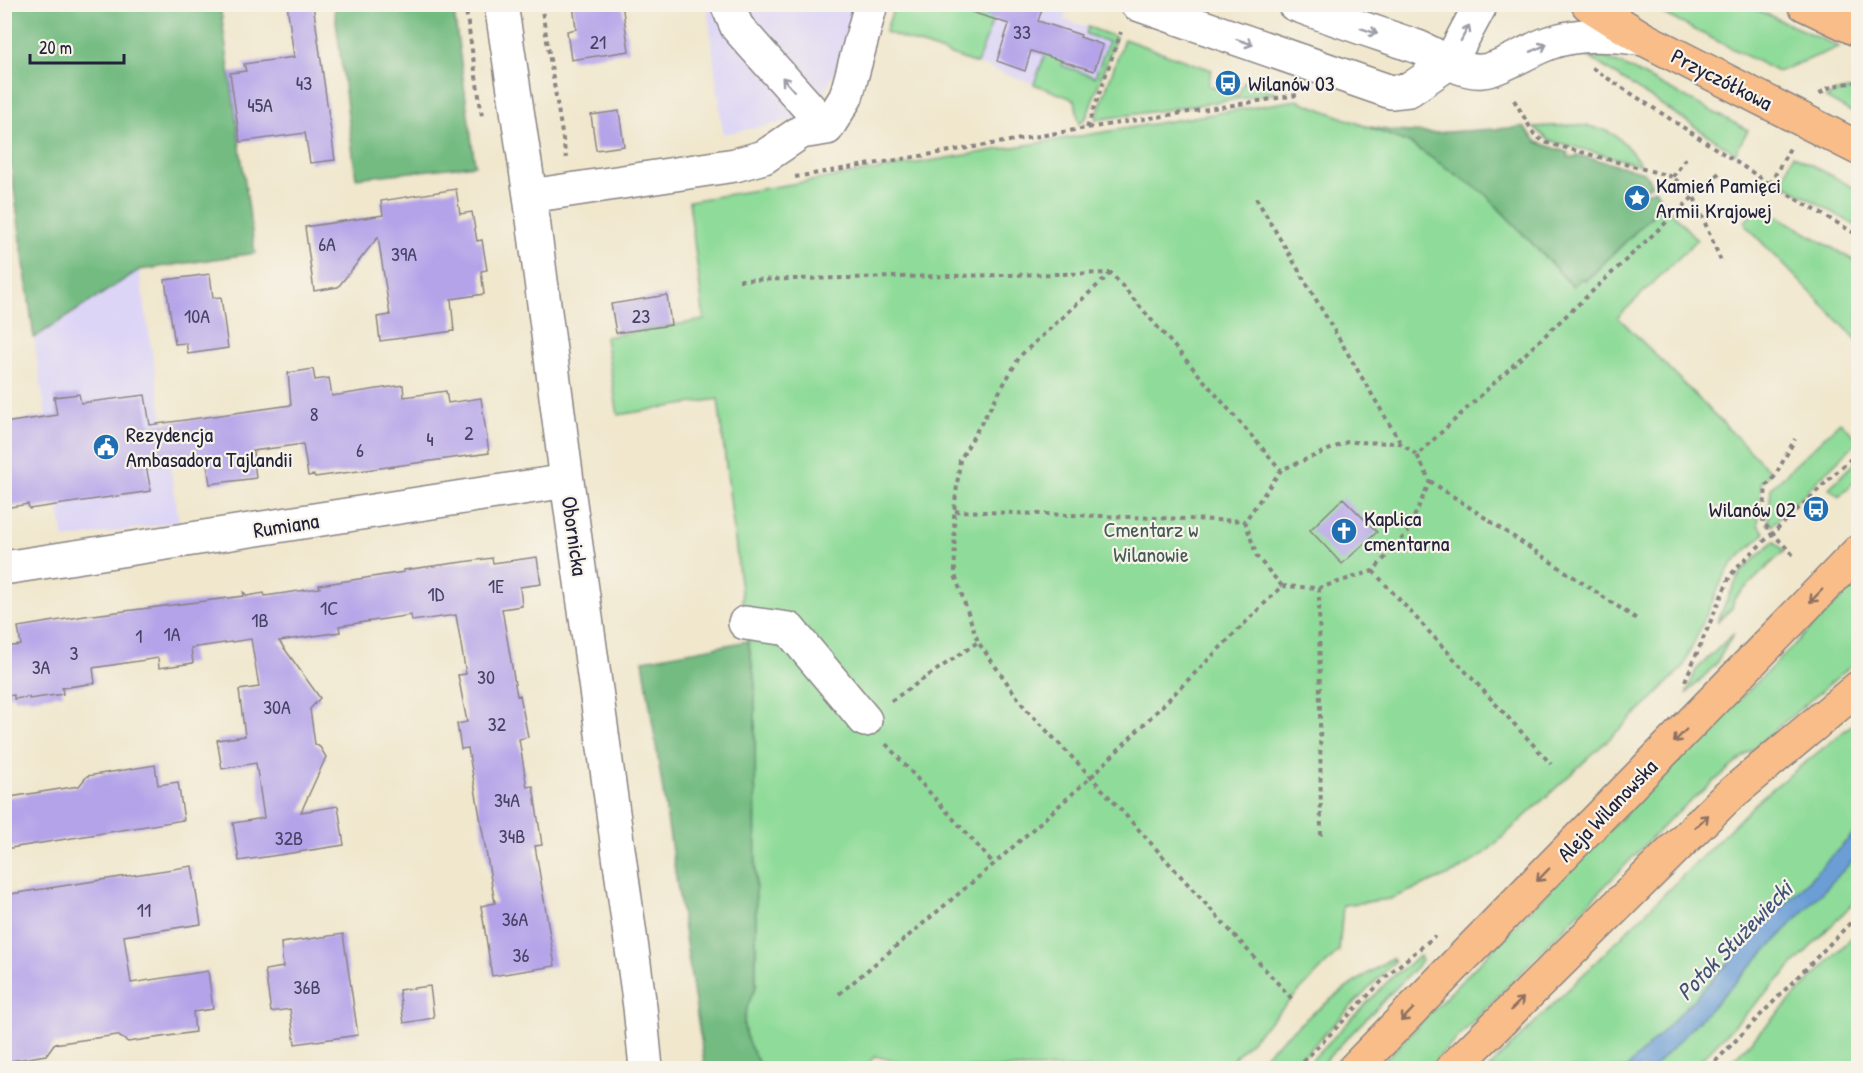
<svg xmlns="http://www.w3.org/2000/svg" width="1863" height="1073" font-family="'Patrick Hand',sans-serif">
<style>
.built{fill:#ddd5f6}
.green{fill:#8fdb99;stroke:#587e6a;stroke-width:1.5}
.forest{fill:#73bb81;stroke:#4a6e5e;stroke-width:1.5}
.water{fill:#6c9ed6;stroke:#476088;stroke-width:1.5}
.building{fill:#b4a3e9}
.lines{fill:none;stroke-linecap:round;stroke-linejoin:round}
.minor-casing{stroke:#898484;stroke-width:36}
.major-casing{stroke:#898484;stroke-width:36}
.path{stroke:#898484;stroke-width:4;stroke-dasharray:4.5 4.5;stroke-linecap:butt}
.minor{stroke:#fff;stroke-width:33}
.major{stroke:#f8bd89;stroke-width:33}
.oneway{stroke:#9c9ca7}
.oneway2{stroke:#8d7062}
.labels{text-anchor:middle;dominant-baseline:central;stroke-width:4.5;stroke-linejoin:round;paint-order:stroke}
.number-label{font-size:20px;fill:#464266}
.street-label{font-size:22px;fill:#22223b;stroke:#f7f3e8}
.poi-label{font-size:22px;fill:#22223b;stroke:#f7f3e8;text-anchor:start}
.park-label{font-size:22px;fill:#435a57;stroke:#f7f3e8}
.water-label{font-size:24px;font-style:italic;fill:#405479;stroke:#f7f3e8}
</style>
<rect width="100%" height="100%" fill="#f7f3e8"/>
<filter id="ink" filterUnits="userSpaceOnUse"><feTurbulence type="fractalNoise" baseFrequency=".0167" numOctaves="2"/><feDisplacementMap in="SourceGraphic" scale="12" xChannelSelector="R" yChannelSelector="G"/><feConvolveMatrix kernelMatrix="1 2 1 2 8 2 1 2 1" color-interpolation-filters="sRGB"/></filter>
<filter id="wash" filterUnits="userSpaceOnUse"><feTurbulence type="fractalNoise" baseFrequency=".008" numOctaves="4" result="noise"/><feDisplacementMap in="SourceGraphic" scale="24" xChannelSelector="R" yChannelSelector="G"/><feGaussianBlur stdDeviation="1.35" result="paint"/><feColorMatrix in="noise" values="0 0 0 0 0 0 0 0 0 0 0 0 0 0 0 0 0 1.4 0 .05"/><feComposite in="paint" operator="in"/></filter>
<g filter="url(#wash)">
<rect width="100%" height="100%" fill="#f0e7cd"/>
<path class="built" d="M707 5H854L837 68 818 104 801 119 723 134Z
M998 5H1043L1067 13 1064 20 1088 27 1086 34 1108 42 1096 77 1060 65 1047 46 1034 84 977 64Z
M139 270 179 522 64 539 34 338Z"/>
<path class="green" d="M895 5H998L977 64 885 32Z
M1646 5H1747L1839 47 1778 72Z
M1088 27 1116 37 1087 116 1079 124 1075 100 1034 84 1048 46 1065 52 1061 65 1095 77 1108 42 1086 34Z
M1124 39 1212 70 1208 85 1238 96 1244 82 1278 93 1095 120Z
M1587 56 1605 58 1623 65 1748 130 1735 153Z
M1858 88V116L1826 98 1834 93Z
M1297 100 1409 143 1484 193 1572 286 1582 278 1586 281 1664 204 1697 240 1618 317 1771 472 1761 483 1758 525 1765 533 1731 565 1723 578 1683 667 1649 702 1482 856 1454 873 1390 899 1343 905 1339 951 1224 1068H921L875 1056 864 1068H761C743 1032 736 1026 756 987L755 682 745 623 718 399 618 415 605 337 704 320 689 201Z
M1575 125C1611 127 1621 136 1641 165L1549 140 1534 127Z
M1793 155 1858 190V227L1787 186 1784 177Z
M1765 210 1774 214 1858 263V341L1746 226 1745 222C1751 214 1755 211 1765 210Z
M1840 422 1858 439V441L1772 525 1768 521 1771 488Z
M1858 459V478L1839 497 1829 488Z
M1774 541 1784 551 1734 599 1732 608 1717 622 1736 581 1743 570Z
M1858 581V660L1672 817 1428 1068H1377L1580 859Z
M1734 633 1715 665 1686 694 1696 670Z
M1858 720V898L1693 1068H1489L1761 798Z
M1858 931V1068H1725Z
M1420 956 1422 961 1318 1068H1304L1393 976Z
M1392 958 1395 961 1292 1068H1252C1294 1025 1340 990 1392 958Z"/>
<path class="forest" d="M4 5H220L255 253 139 270 34 338 5 121Z
M334 5H453L475 165 356 178Z
M1365 126 1393 131 1433 133 1524 127 1537 142 1569 153 1568 157 1576 158 1577 155 1644 172 1652 184 1640 192 1638 189 1629 196 1635 205 1644 199 1642 195 1655 189 1664 204 1585 281 1582 278 1573 286 1484 193 1409 143Z
M748 641 755 682 756 987C736 1026 743 1032 761 1068H705L643 660Z"/>
<path class="water" d="M1858 829V855L1653 1068H1627Z"/>
<g id="blocks">
<path class="building" d="M287 4H313L335 160 310 163 305 133 240 142 230 73 246 71 244 64 294 57Z
M573 4H622L629 51 571 60 567 31 576 29Z
M966 4H1044L1038 21 1081 35 1080 37 1103 45 1094 71 1031 51 1025 71 997 61 1009 24 965 10Z
M619 111 624 146 596 150 591 115Z
M456 189 460 214 472 212 477 241 482 240 487 270 481 271 484 294 451 299 454 331 380 341 377 317 390 315 378 237 338 287 314 291 305 227 383 215 381 201Z
M210 274 213 298 221 297 228 348 188 354 186 343 175 344 165 280Z
M667 295 671 325 616 333 611 304Z
M313 369 315 380 329 378 332 396 403 385 404 397 446 391 448 403 481 398 489 453 315 477 314 475 308 476 303 444 253 451 256 478 210 484 206 458 146 466 151 491 29 509 28 504 4 508V423L57 415 54 397 79 394 81 403 145 395 150 425 291 405 288 373Z
M1343 498 1377 532 1342 564 1310 530Z
M537 557 541 584 520 587 522 606 502 609 517 696 520 695 528 737 519 739 527 787 533 786 542 845 535 846 555 966 492 976 481 906 495 903 468 748 461 749 457 724 467 722 458 675 466 674 456 615 412 621 411 615 339 626 340 632 279 641 320 698 310 709 315 744 320 747 326 757 301 812 338 806 344 845 239 861 233 823 264 818 256 763 222 769 217 740 245 736 239 690 259 687 251 639 191 648 193 663 159 668 158 658 93 668 95 683 62 688 63 694 29 699V697L14 699V695L4 696V647L21 645 18 627 85 616 244 596 243 591 247 596 264 593 265 596 320 588 319 585 404 572V570L492 558 493 563Z
M155 765 158 785 178 782 184 820 4 849V798L79 786 87 776Z
M192 866 201 924 124 936 131 983 208 971 213 1009 193 1012 195 1032 128 1042 117 1035 54 1044 46 1055 4 1062V895Z
M343 934 358 1035 295 1044 290 1009 271 1012 265 970 283 967 281 943Z
M430 986 434 1018 404 1023 399 990Z"/>
</g>
</g>
<g filter="url(#ink)">
<use href="#blocks" fill-opacity="0" stroke="#898484" stroke-width="1.5"/>
<g class="lines">
<defs>
<path id="minor" d="M501 4 530 196 567 481 640 1007 646 1068
M727 4 737 27 827 128
M1137 4 1391 92 1409 90 1450 62 1481 4
M1294 4C1334 19 1374 32 1415 46 1436 53 1459 73 1482 71 1499 70 1531 49 1549 43 1580 32 1613 35 1644 39
M530 196 735 165 764 157 801 132 827 128 846 97 871 4
M4 568 567 481
M745 623 789 629 865 720"/>
<path id="major" d="M1588 4 1644 39 1858 148
M1804 4 1858 30
M1355 1068 1858 552
M1453 1068 1725 799 1858 688"/>
</defs>
<use href="#minor" class="minor-casing"/>
<use href="#major" class="major-casing"/>
<path class="path" d="M465 4 482 116
M541 4 566 158
M1592 68 1770 184 1858 235
M1820 94C1829 84 1846 84 1858 82
M1514 100 1534 134 1544 142 1673 177 1694 197 1721 261
M1087 128 1121 32
M795 177 1087 128 1297 95
M1673 177 1688 155
M1770 184 1790 148
M1256 198 1400 442
M1111 273 1020 356 960 460 954 511 955 575 978 642 1025 708 1091 777 1292 999
M739 280 1111 273 1281 470
M1430 481 1638 620
M955 511 1245 521
M1793 555 1763 523 1766 486 1775 476 1795 439
M1373 571 1551 764
M1282 586 1257 557 1245 521 1281 470 1347 442 1400 443 1417 455
M1319 588 1321 840
M1685 681 1730 576 1739 565 1858 452
M891 701 978 642
M886 744 994 864
M839 994 994 864 1091 777 1282 586 1319 588 1373 571 1407 533 1430 481 1417 455 1720 172
M1297 1068 1390 973 1435 936
M1709 1068 1858 915"/>
<use href="#minor" class="minor"/>
<use href="#major" class="major"/>
</g>
<defs><path id="oneway-shaft" d="M-6 0H5M1.5-3L5.5 0L1.5 3" fill="none" stroke-width="1.6" stroke-linecap="round" stroke-linejoin="round" transform="scale(1.5)"/></defs>
<g class="oneway">
<use href="#oneway-shaft" transform="translate(1369 31) rotate(19)"/>
<use href="#oneway-shaft" transform="translate(1465 33) rotate(-62)"/>
<use href="#oneway-shaft" transform="translate(1245 42) rotate(19)"/>
<use href="#oneway-shaft" transform="translate(1539 48) rotate(-25)"/>
<use href="#oneway-shaft" transform="translate(788 84) rotate(-131)"/>
</g>
<g class="oneway2">
<use href="#oneway-shaft" transform="translate(1816 596) rotate(134)"/>
<use href="#oneway-shaft" transform="translate(1680 736) rotate(134)"/>
<use href="#oneway-shaft" transform="translate(1702 821) rotate(-44)"/>
<use href="#oneway-shaft" transform="translate(1543 875) rotate(134)"/>
<use href="#oneway-shaft" transform="translate(1517 1004) rotate(-45)"/>
<use href="#oneway-shaft" transform="translate(1407 1015) rotate(134)"/>
</g>
</g>
<defs>
<symbol id="bus-disc" viewBox="-11 -11 22 22"><circle r="9.5" fill="#1f6fb2" stroke="#f7f3e8"/><path d="M-5-6H5V4H4V6H2V4H-2V6H-4V4H-5ZM-3.5-4V0h7V-4ZM-3.5 1.2v1.5H-2V1.2ZM2 1.2v1.5H3.5V1.2Z" fill="#fff"/></symbol>
<symbol id="sight-disc" viewBox="-11 -11 22 22"><circle r="9.5" fill="#1f6fb2" stroke="#f7f3e8"/><path d="M0-6L1.8-2.2L6-1.7L2.9 1.2L3.7 5.4L0 3.3L-3.7 5.4L-2.9 1.2L-6-1.7L-1.8-2.2Z" fill="#fff"/></symbol>
<symbol id="civic-disc" viewBox="-11 -11 22 22"><circle r="9.5" fill="#1f6fb2" stroke="#f7f3e8"/><path d="M-.6-6.5H3V-4.5H.6V-3L4-1V1h2V6H-6V1h2V-1L-.6-3ZM-1.2 2.5V6h2.4V2.5Z" fill="#fff"/></symbol>
<symbol id="church-disc" viewBox="-11 -11 22 22"><circle r="9.5" fill="#1f6fb2" stroke="#f7f3e8"/><path d="M-1.2-6h2.4v3.5h3.3v2.4h-3.3V6h-2.4V-.1h-3.3v-2.4h3.3Z" fill="#fff"/></symbol>
</defs>
<g fill-rule="evenodd">
<use href="#bus-disc" x="1213" y="68" width="30" height="30"/>
<use href="#sight-disc" x="1622" y="183" width="30" height="30"/>
<use href="#civic-disc" x="91" y="432" width="30" height="30"/>
<use href="#bus-disc" x="1801" y="494" width="30" height="30"/>
<use href="#church-disc" x="1329" y="516" width="30" height="30"/>
</g>
<g class="labels">
<g class="number-label">
<text x="1022" y="31">33</text>
<text x="598" y="41">21</text>
<text x="304" y="82">43</text>
<text x="260" y="104">45A</text>
<text x="327" y="243">6A</text>
<text x="404" y="253">39A</text>
<text x="197" y="315">10A</text>
<text x="641" y="315">23</text>
<text x="314" y="413">8</text>
<text x="469" y="432">2</text>
<text x="430" y="438">4</text>
<text x="360" y="449">6</text>
<text x="496" y="585">1E</text>
<text x="436" y="593">1D</text>
<text x="329" y="607">1C</text>
<text x="260" y="619">1B</text>
<text x="172" y="633">1A</text>
<text x="139" y="635">1</text>
<text x="74" y="652">3</text>
<text x="41" y="666">3A</text>
<text x="486" y="676">30</text>
<text x="277" y="706">30A</text>
<text x="497" y="723">32</text>
<text x="507" y="799">34A</text>
<text x="512" y="835">34B</text>
<text x="289" y="837">32B</text>
<text x="144" y="909">11</text>
<text x="515" y="918">36A</text>
<text x="521" y="954">36</text>
<text x="307" y="986">36B</text>
</g>
<g class="street-label">
<text transform="translate(1722 79) rotate(27)">Przyczółkowa</text>
<text transform="translate(286 525) rotate(-9)">Rumiana</text>
<text transform="translate(575 536) rotate(82)">Obornicka</text>
<text transform="translate(1607 810) rotate(-46)">Aleja Wilanowska</text>
</g>
<g class="poi-label">
<text x="1248" y="83">Wilanów 03</text>
<text x="1656" y="185">Kamień Pamięci<tspan x="1656" dy="25">Armii Krajowej</tspan></text>
<text x="126" y="434">Rezydencja<tspan x="126" dy="25">Ambasadora Tajlandii</tspan></text>
<text x="1796" y="509" text-anchor="end">Wilanów 02</text>
<text x="1364" y="518">Kaplica<tspan x="1364" dy="25">cmentarna</tspan></text>
</g>
<g class="park-label">
<text x="1151" y="529">Cmentarz w<tspan x="1151" dy="25">Wilanowie</tspan></text>
</g>
<g class="water-label">
<text transform="translate(1734 940) rotate(-46)">Potok Służewiecki</text>
</g>
</g>
<rect width="1863" height="1073" fill="none" stroke="#f7f3e8" stroke-width="24"/>
<path d="M30 54v9h94v-9" fill="none" stroke="#22223b" stroke-width="3"/>
<text x="39" y="54" font-size="18" fill="#22223b" stroke="#f7f3e8" stroke-width="4.5" paint-order="stroke">20 m</text>
</svg>
